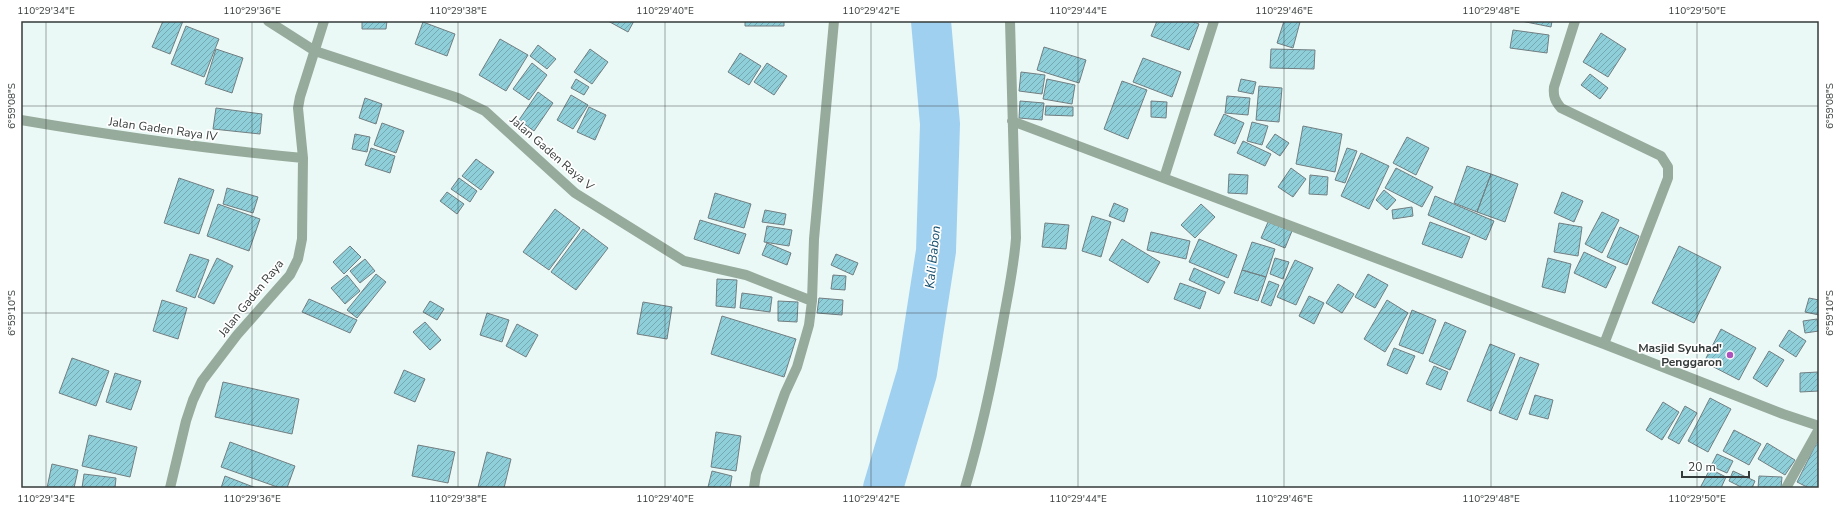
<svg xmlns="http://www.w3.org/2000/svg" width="1840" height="509" font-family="'Nunito Sans',sans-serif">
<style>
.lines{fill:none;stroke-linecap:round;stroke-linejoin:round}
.river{stroke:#a0d0f0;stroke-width:40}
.building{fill:url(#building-hatch);stroke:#717e81}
.street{stroke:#97ab9c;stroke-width:10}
.ticks{fill:none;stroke:#353b3a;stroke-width:1;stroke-opacity:0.45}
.poi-dot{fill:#ae53be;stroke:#fff;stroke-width:1.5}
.labels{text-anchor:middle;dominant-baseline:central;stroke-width:3.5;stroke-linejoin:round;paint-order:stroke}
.street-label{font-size:12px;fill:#353b3a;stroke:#fff}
.poi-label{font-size:12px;font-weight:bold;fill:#353b3a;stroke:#fff;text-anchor:end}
.water-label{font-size:13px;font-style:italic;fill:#134d6c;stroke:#fff}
.neatline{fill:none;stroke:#353b3a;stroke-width:1.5}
.ticks-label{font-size:10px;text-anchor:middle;fill:#353b3a}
</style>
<defs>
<pattern id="building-hatch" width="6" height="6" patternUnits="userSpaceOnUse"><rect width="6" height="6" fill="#8ecfda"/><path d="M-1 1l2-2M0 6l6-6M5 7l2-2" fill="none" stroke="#75a9b2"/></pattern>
</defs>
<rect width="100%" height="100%" fill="#ebf9f6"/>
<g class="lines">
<path class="river" d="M883 488 917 373 936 251 940 124 931 21"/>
</g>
<path class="building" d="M163 21H183L170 54 152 47Z
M362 21H387L386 29H362Z
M608 21H634L628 32Z
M745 21H784V26H745Z
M1157 21H1191L1199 24 1189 50 1151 36Z
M1284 21 1300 22 1293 48 1277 43Z
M1521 21H1552L1551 27Z
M423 22 455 34 447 56 415 44Z
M186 26 219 39 204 77 171 64Z
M1513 30 1549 35 1547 53 1510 48Z
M1601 33 1626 49 1608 77 1583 62Z
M500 39 528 55 506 91 479 75Z
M538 45 556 59 547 69 530 56Z
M1044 47 1086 60 1079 83 1037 70Z
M216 49 243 58 232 93 205 84Z
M590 49 608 62 592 84 574 72Z
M1271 49 1315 50 1314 69 1270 68Z
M740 53 761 66 749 85 728 72Z
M1143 58 1181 72 1172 97 1133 82Z
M532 63 547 75 529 100 513 89Z
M767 63 787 76 774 95 754 82Z
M1021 72 1045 75 1042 94 1019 91Z
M1590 74 1608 88 1600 99 1581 85Z
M576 79 589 87 584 95 571 88Z
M1047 79 1075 85 1072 104 1043 99Z
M1241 79 1256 82 1253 94 1238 91Z
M1122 81 1147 90 1128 139 1104 129Z
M1259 86 1282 88 1279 122 1256 120Z
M538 92 553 103 534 131 519 120Z
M571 95 588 105 573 129 557 120Z
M1227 96 1250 98 1248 115 1225 113Z
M365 98 382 104 376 124 359 118Z
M1020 101 1044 103 1042 120 1019 118Z
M1151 101 1167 102 1166 118 1151 117Z
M1046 106 1073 107V116L1045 115Z
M589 107 606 115 595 140 577 132Z
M216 108 262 114 260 134 213 129Z
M1224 114 1244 123 1235 144 1214 135Z
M1252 122 1268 126 1262 145 1247 141Z
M382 123 404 131 396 153 374 145Z
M1303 126 1342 134 1335 172 1296 164Z
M355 134 370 137 367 152 352 149Z
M1275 134 1289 143 1280 156 1266 147Z
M1407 137 1429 148 1416 175 1393 163Z
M1243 141 1271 154 1265 166 1237 153Z
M371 148 395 156 390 173 365 165Z
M1347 148 1357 151 1345 183 1335 180Z
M1361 153 1389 166 1369 209 1341 196Z
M476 159 494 172 481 190 462 176Z
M1467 166 1491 174 1477 212 1454 203Z
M1291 168 1306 179 1293 197 1278 187Z
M1396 168 1433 187 1422 207 1385 188Z
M1229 174 1248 175 1247 194 1228 193Z
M1491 174 1518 184 1505 222 1477 212Z
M1310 175 1328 177 1327 195 1309 194Z
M179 178 214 190 199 234 164 223Z
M459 178 477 191 470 202 451 189Z
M227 188 258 197 253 213 223 204Z
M1384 190 1396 200 1387 210 1376 200Z
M447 192 464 204 457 214 440 201Z
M1562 192 1583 201 1574 222 1554 213Z
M715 193 751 204 744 228 708 218Z
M1435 196 1494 221 1486 240 1428 215Z
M1114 203 1128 209 1124 222 1109 216Z
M218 204 260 219 249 251 207 236Z
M1201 204 1215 217 1195 238 1181 225Z
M1412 207 1413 216 1393 219 1392 210Z
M555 209 580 228 549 270 523 252Z
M765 210 786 214 784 225 762 222Z
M1602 212 1619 220 1602 253 1585 244Z
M1092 216 1111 222 1101 257 1082 251Z
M700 220 746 234 739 254 694 239Z
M1268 222 1292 231 1285 248 1261 238Z
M1430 222 1470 237 1462 258 1422 244Z
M1045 223 1069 225 1066 249 1042 247Z
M1559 223 1582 227 1578 256 1554 252Z
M767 226 792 230 789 246 764 242Z
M1620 227 1639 236 1627 265 1607 257Z
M583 229 608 248 576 290 551 272Z
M1151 232 1190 241 1186 259 1147 250Z
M1122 239 1160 262 1148 283 1109 260Z
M1199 239 1237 255 1228 278 1189 262Z
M1252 242 1275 249 1266 277 1242 270Z
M767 243 791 253 787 265 762 255Z
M350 246 361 257 344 274 333 262Z
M1679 246 1721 267 1694 323 1652 303Z
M1584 252 1616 267 1606 288 1574 273Z
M190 254 209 260 195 298 176 291Z
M836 254 858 263 853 275 831 265Z
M217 258 233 266 214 304 198 297Z
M1275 258 1289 262 1283 279 1270 274Z
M1548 258 1571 264 1565 293 1542 287Z
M365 259 375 271 360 283 350 271Z
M1295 260 1313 268 1296 305 1277 297Z
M1194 268 1225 282 1219 294 1189 280Z
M1242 270 1266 277 1258 301 1234 293Z
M376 274 386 282 357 318 347 310Z
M1368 274 1388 285 1375 308 1355 297Z
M347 275 360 291 345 304 331 288Z
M833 275 846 276 845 290 831 289Z
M717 279 737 280 735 308 716 306Z
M1269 281 1279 285 1271 306 1261 302Z
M1180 283 1206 292 1200 309 1174 299Z
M1338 284 1354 294 1342 313 1326 303Z
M742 293 772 297 770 312 740 308Z
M1309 296 1324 303 1314 324 1299 316Z
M819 298 843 300 842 315 817 313Z
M1809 298 1819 300V315L1805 312Z
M309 299 357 320 350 333 302 312Z
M162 300 187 308 178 339 153 331Z
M1387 300 1408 313 1385 352 1364 339Z
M430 301 444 309 437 320 423 312Z
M778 301 798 302 797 322 778 321Z
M643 302 672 307 667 339 637 334Z
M1412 310 1436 320 1423 354 1399 345Z
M487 313 509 320 502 342 480 335Z
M722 316 796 339 784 377 711 354Z
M1817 319 1819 331 1805 333 1803 321Z
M425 322 441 340 430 350 413 332Z
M1445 322 1466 331 1450 370 1429 361Z
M517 324 538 335 526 357 506 346Z
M1721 329 1756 348 1739 380 1704 362Z
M1789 330 1806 341 1796 357 1779 346Z
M1490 344 1515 354 1491 411 1467 401Z
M1394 348 1415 356 1407 374 1387 365Z
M1769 351 1784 360 1767 387 1753 378Z
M1520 357 1539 364 1517 420 1499 413Z
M72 358 109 371 96 406 59 393Z
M1434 366 1448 372 1441 390 1426 384Z
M404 370 425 379 415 402 394 393Z
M1818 372 1819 391 1800 392V373Z
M115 373 141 381 131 410 106 402Z
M223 382 299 399 292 434 215 417Z
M1535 395 1553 400 1548 419 1529 414Z
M1710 398 1731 409 1708 452 1688 441Z
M1663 402 1679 412 1662 440 1646 430Z
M1685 406 1697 413 1679 444 1668 438Z
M1734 430 1761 444 1749 465 1723 451Z
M716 432 741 436 736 471 711 467Z
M89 435 137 447 130 477 82 466Z
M230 442 295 466 287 488H280L221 467Z
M1817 442 1819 443V488H1809L1797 482Z
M1767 443 1795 460 1785 475 1758 459Z
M418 445 455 452 448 483 412 476Z
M487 452 511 459 504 488 478 487Z
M1717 454 1733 461 1727 473 1711 466Z
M52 464 78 470 74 488H47Z
M1710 469 1726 477 1721 488H1700Z
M712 471 732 476 730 488 708 487Z
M1733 471 1755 481 1752 488H1743L1729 481Z
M84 474 116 478 115 488H82Z
M225 476 256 488H221Z
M1759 476 1782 477 1781 488H1758Z"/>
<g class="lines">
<path class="street" d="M268 21 315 51 458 98 485 111 575 193 684 261 746 275 812 301
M1575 21 1554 87C1553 96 1555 101 1561 108L1661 156 1668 167V178L1604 344
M21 120C115 136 208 149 303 158
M1012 121 1604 344 1783 414 1819 426
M1164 178 1214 21
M170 488 186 421 193 400 202 381 237 335 290 275 298 259 302 239 303 158 298 108 300 97 324 21
M754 488 756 474 785 393 797 367 809 325 812 301 814 239 834 21
M965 488C981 434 993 378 1003 322 1008 294 1014 266 1016 238L1010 21
M1786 488 1819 429"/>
</g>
<path class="ticks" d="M46 21V488M252 21V488M458 21V488M665 21V488M871 21V488M1078 21V488M1284 21V488M1491 21V488M1697 21V488M21 106H1819M21 313H1819"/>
<circle class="poi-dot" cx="1730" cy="355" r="4"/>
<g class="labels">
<g class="street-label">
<text transform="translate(163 129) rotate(8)">Jalan Gaden Raya IV</text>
<text transform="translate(552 153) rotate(41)">Jalan Gaden Raya V</text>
<text transform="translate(251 298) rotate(-51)">Jalan Gaden Raya</text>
</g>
<g class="poi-label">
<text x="1722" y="348">Masjid Syuhad'<tspan x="1722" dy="14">Penggaron</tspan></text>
</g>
<g class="water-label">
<text transform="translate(933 257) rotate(-84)">Kali Babon</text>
</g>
</g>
<rect width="1840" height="509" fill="none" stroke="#ffffff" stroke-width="44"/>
<path d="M1682 471v6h67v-6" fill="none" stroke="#353b3a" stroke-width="2"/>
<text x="1688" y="471" font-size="12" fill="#353b3a" stroke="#ffffff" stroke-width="3" paint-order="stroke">20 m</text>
<rect x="22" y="22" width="1796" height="465" class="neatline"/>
<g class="ticks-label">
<text x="46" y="14">110°29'34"E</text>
<text x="252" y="14">110°29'36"E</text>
<text x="458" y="14">110°29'38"E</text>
<text x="665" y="14">110°29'40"E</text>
<text x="871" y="14">110°29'42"E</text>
<text x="1078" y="14">110°29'44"E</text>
<text x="1284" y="14">110°29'46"E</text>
<text x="1491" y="14">110°29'48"E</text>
<text x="1697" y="14">110°29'50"E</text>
<text transform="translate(11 106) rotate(-90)" y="4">6°59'08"S</text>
<text transform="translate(1829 106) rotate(-90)" y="4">6°59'08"S</text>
<text transform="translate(11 313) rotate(-90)" y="4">6°59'10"S</text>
<text transform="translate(1829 313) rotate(-90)" y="4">6°59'10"S</text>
<text x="46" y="502">110°29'34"E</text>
<text x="252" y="502">110°29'36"E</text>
<text x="458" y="502">110°29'38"E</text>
<text x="665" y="502">110°29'40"E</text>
<text x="871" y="502">110°29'42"E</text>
<text x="1078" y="502">110°29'44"E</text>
<text x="1284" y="502">110°29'46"E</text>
<text x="1491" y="502">110°29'48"E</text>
<text x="1697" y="502">110°29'50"E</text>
</g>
</svg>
